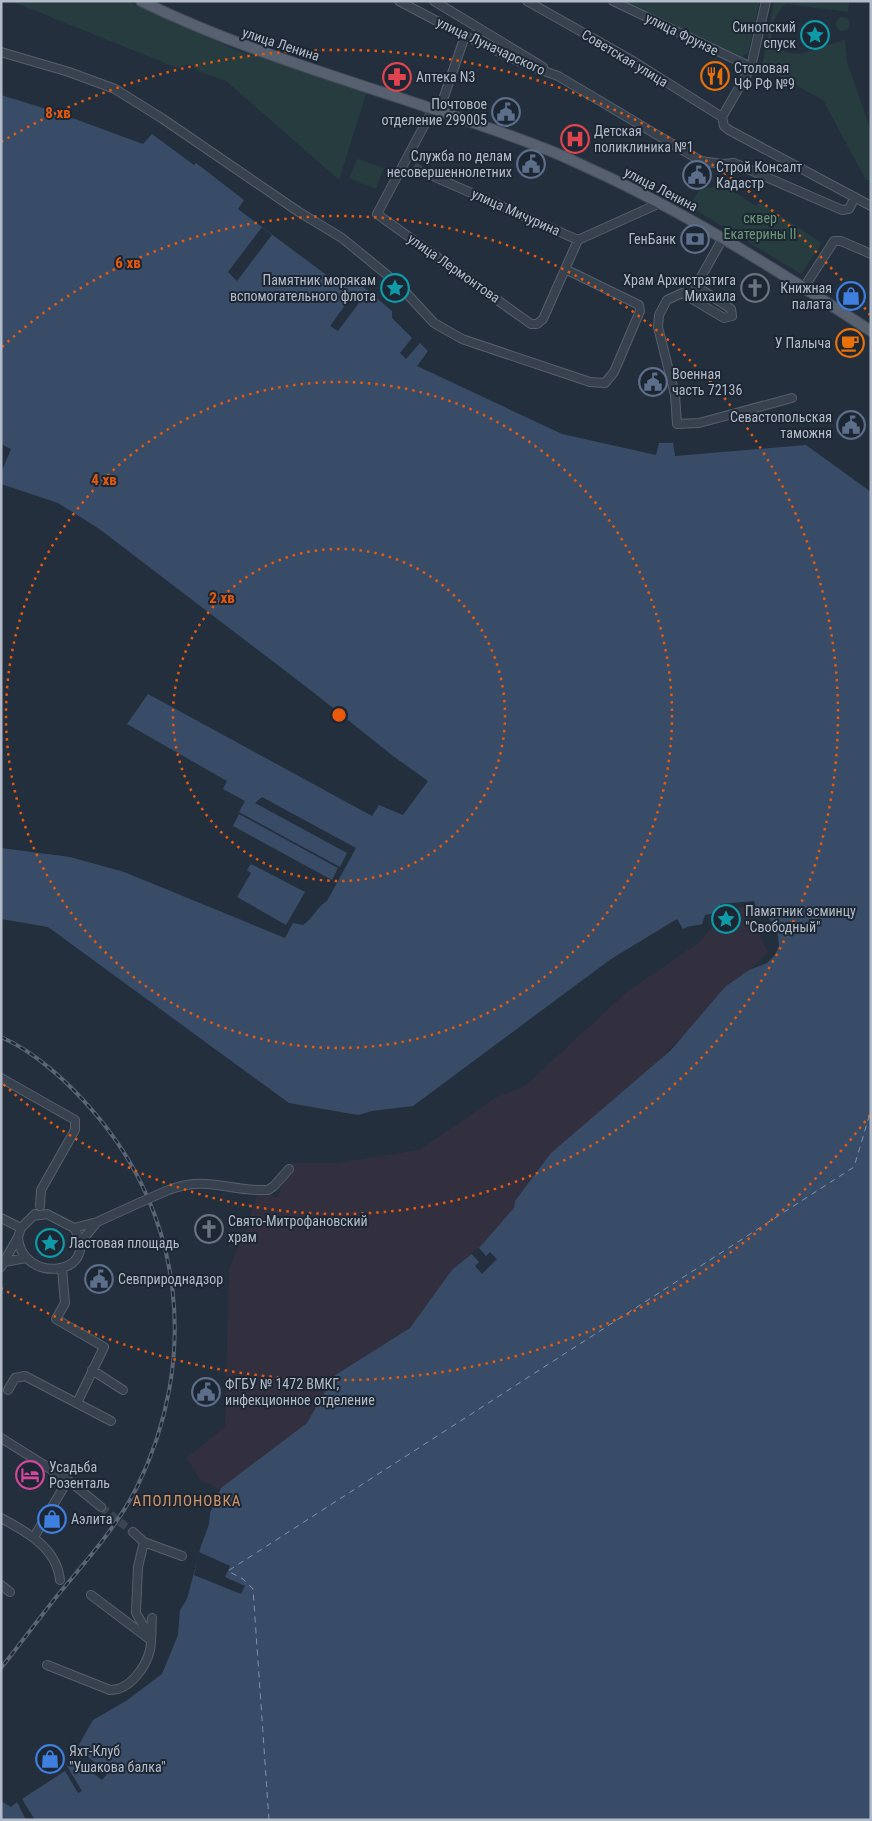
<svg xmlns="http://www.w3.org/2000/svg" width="872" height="1821" font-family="'Roboto Condensed',sans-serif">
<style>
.medical{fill:#32303f}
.green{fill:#263c3f}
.water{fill:#394c67}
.pier{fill:#242f3e}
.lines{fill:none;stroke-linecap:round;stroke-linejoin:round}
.ferry{stroke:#7c92b1;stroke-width:1;stroke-dasharray:6 5;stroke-linecap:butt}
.minor-tunnel{stroke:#3a4453;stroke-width:8;stroke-dasharray:8 4;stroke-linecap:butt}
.minor-casing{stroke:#565f6c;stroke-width:10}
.major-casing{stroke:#414a57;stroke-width:12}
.minor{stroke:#38414e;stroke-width:8}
.major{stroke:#56606e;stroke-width:10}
.rail-casing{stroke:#5a6575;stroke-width:4}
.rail{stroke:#1d2633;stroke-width:2;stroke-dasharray:5.5;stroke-linecap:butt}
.minor-bridge-casing{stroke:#565f6c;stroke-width:10;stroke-linecap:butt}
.minor-bridge{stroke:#38414e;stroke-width:8}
.ring{fill:none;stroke:#e8590c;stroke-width:2.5;stroke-dasharray:2.5 5}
.labels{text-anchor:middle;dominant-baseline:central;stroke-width:4;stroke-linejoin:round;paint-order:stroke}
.poi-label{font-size:14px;fill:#b4bcc9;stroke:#1d2633;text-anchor:start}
.street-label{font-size:14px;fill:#b4bcc9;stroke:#1d2633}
.park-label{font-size:14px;fill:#6b9a76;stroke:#1d2633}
.neighbourhood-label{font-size:15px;letter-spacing:1px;fill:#d59563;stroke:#1d2633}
.centre{fill:#e8590c;stroke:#1d2633;stroke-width:2.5}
.ring-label{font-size:15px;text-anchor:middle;font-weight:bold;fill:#e8590c;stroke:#1d2633;stroke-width:4;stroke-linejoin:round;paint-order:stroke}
</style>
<rect width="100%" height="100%" fill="#242f3e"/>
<path class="medical" d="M744 905 768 952 610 1108 413 1332 310 1424 224 1491 200 1480 187 1458 225 1427 229 1268 246 1230 258 1192 277 1197 293 1163H336L420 1150 495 1098 525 1086 628 991 697 944 719 920Z"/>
<path class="green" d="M11 1H128L238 51 367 91 339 180 226 81 200 72 190 64 177 68Z
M616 1H760L748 53 740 58Z
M774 1H849L848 12 786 4C772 16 769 33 774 50L800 54 845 40 847 62 871 131V180H866L823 100 762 67Z
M836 24a7 7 0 1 1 14 0a7 7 0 1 1-14 0Z
M357 159 384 168 376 189 349 178Z
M717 181 756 206 759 202 822 243 801 274 689 206 700 189 713 187Z
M35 1243a15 15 0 1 1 30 0a15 15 0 1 1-30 0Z"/>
<path class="water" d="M1 95 56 112 143 144 152 134 194 165 196 163 244 200 238 209 341 286 349 275 392 311V318L412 338 400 353 406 359 420 343 428 351 417 366 562 434 656 455 659 443H673L675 456 806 445 871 492V1820H35L22 1799 65 1771 78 1793 82 1791 67 1766 74 1759 102 1780 108 1773 77 1748 93 1720 126 1701 162 1674 178 1635 180 1610 187 1599 201 1546 209 1524 210 1513 221 1488 307 1423 334 1376 410 1328 452 1270 479 1248 514 1208 515 1201 551 1153 671 1050 725 987 749 970 767 963 775 955 779 946 778 936 769 918 763 910H756L754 901 720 904 721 912 705 915 702 924C695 926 690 925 683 929L677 919 611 959 413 1106 372 1111 358 1115 289 1103 48 927 1 919V848L70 857 124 872 285 938 293 923 303 925C313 918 317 907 327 901L356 848 262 797 255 803 347 853 340 867 239 812 245 801 223 789 227 781 127 724 148 694 372 816 379 805 403 815 428 781 393 756 313 692 98 528 58 503 1 484V473L11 449 1 444Z
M239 814 338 868 332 880 233 826Z
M251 864 305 892 286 925 237 897 251 873 247 870Z
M1 1801 11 1807 17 1802 26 1820H1Z"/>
<path class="pier" d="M262 227 272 235 237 281 228 272Z
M351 297 359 303 338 331 330 326Z
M479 1248 486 1256 490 1252 497 1259 482 1274 475 1266 479 1262 471 1253Z
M199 1552 230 1566 225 1577 245 1586 241 1594 194 1575Z"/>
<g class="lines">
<path class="ferry" d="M269 1820 253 1589 243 1579 228 1571 854 1167 871 1110"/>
<path class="minor-tunnel" d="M414 166 426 173
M101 1507 133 1532"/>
<defs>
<path id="minor" d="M399 1 465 36 527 65 558 76 701 161 722 164 734 163 842 210 849 209 855 197
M434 1 543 67
M527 1 628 58 722 117
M613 1 751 67
M1 52 69 72 115 89 163 119 299 212 342 238 397 283 434 323 462 339 590 382 605 383 614 372 640 311 639 305 565 269
M433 109 377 214 531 324H537L543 319 578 240 660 203
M439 111 465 36
M722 117 724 126 729 130 871 206
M722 117 751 67 766 1
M426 173 578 240
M723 238 696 286 731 309 732 316 724 318 682 293 667 300 659 315 658 327 675 395 677 424 699 423 792 398
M803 289 834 241H841L871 254
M1 1078 75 1120V1130L41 1190 40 1206
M166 1191C206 1174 229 1192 268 1190L274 1186 289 1169
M1 1218 21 1228
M74 1228 97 1222 141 1202
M18 1237C21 1285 103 1276 74 1228L47 1214 33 1216
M80 1243 97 1222
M4 1262 26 1258
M1 1267 18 1237 21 1228 35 1214
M62 1269 65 1303 56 1319 104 1347 77 1403
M92 1370 123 1390
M8 1390 15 1378 25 1376 111 1421
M1 1438 68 1480 101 1507
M1 1518C27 1532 57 1548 60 1580
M133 1532 144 1542 182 1556
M34 1537 68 1480
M144 1542 138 1567 136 1613 150 1637
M1 1585 10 1592
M91 1595 148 1638
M47 1665 110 1690C129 1691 146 1667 150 1650 152 1640 151 1628 152 1618"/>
<path id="major" d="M141 1C270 64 410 96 543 148 565 156 585 167 606 176 698 220 785 275 871 331"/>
</defs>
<use href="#minor" class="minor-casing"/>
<use href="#major" class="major-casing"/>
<use href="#minor" class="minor"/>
<use href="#major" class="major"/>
<defs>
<path id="rail" d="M1 1037C35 1052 68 1082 92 1110 185 1216 199 1361 137 1487 117 1527 85 1562 57 1596 38 1620 20 1644 1 1668"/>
</defs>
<use href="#rail" class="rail-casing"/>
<use href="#rail" class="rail"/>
<defs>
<path id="minor-bridge" d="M141 1202 166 1191"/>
</defs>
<use href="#minor-bridge" class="minor-bridge-casing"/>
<use href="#minor-bridge" class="minor-bridge"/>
</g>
<g class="ring">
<circle cx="339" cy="715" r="166"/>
<circle cx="339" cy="715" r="333"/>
<path d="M2 347A499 499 0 1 1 2 1083"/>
<path d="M870 1115A665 665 0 0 1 1 1288M1 142A665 665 0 0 1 870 315"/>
</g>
<defs>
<symbol id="sight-ring" viewBox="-11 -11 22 22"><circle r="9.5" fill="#1d2633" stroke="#0f9aa8" stroke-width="1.5"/><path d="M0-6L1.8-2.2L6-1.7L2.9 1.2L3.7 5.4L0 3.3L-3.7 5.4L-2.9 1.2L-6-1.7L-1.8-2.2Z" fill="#0f9aa8"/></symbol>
<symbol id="restaurant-ring" viewBox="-11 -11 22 22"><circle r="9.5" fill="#1d2633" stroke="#e8710a" stroke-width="1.5"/><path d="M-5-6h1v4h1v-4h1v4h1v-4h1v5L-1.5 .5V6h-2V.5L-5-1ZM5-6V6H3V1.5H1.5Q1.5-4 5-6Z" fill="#e8710a"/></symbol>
<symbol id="pharmacy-ring" viewBox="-11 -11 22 22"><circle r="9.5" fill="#1d2633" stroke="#e0444e" stroke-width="1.5"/><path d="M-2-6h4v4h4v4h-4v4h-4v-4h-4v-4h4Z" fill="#e0444e"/></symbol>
<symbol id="civic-ring" viewBox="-11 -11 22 22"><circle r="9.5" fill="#1d2633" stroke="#5c6f8a" stroke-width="1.5"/><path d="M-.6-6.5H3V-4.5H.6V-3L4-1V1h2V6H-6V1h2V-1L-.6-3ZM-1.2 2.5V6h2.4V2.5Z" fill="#5c6f8a"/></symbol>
<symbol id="hospital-ring" viewBox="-11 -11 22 22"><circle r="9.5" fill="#1d2633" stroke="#e0444e" stroke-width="1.5"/><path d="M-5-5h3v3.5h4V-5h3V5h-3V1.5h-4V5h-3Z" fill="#e0444e"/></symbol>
<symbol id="bank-ring" viewBox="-11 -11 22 22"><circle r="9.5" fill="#1d2633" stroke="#5c6f8a" stroke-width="1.5"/><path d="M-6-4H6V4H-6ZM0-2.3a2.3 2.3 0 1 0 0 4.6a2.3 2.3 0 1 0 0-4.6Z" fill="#5c6f8a"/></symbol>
<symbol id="church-ring" viewBox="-11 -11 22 22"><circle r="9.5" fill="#1d2633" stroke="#6b7280" stroke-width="1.5"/><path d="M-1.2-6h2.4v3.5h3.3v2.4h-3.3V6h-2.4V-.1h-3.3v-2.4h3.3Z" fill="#6b7280"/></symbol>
<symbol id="shop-ring" viewBox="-11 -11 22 22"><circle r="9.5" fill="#1d2633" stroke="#3f7fe0" stroke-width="1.5"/><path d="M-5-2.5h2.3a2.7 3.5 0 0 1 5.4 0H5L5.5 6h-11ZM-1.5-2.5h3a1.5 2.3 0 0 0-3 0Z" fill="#3f7fe0"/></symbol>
<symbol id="cafe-ring" viewBox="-11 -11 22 22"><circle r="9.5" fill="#1d2633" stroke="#e8710a" stroke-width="1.5"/><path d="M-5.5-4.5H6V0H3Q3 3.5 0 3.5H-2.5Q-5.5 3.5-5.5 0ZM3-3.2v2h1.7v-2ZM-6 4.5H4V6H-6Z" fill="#e8710a"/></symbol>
<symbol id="hotel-ring" viewBox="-11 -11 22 22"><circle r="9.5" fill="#1d2633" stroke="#d1479c" stroke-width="1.5"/><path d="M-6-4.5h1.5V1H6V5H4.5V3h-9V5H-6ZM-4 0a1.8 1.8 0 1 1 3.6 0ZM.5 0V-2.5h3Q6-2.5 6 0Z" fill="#d1479c"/></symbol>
</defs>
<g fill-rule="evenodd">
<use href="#sight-ring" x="799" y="19" width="32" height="32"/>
<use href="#restaurant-ring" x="699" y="60" width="32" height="32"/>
<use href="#pharmacy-ring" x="381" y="61" width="32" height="32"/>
<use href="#civic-ring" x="490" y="96" width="32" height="32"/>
<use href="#hospital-ring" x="559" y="123" width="32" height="32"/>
<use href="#civic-ring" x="515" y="148" width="32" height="32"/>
<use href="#civic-ring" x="681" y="159" width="32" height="32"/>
<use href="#bank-ring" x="679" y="223" width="32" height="32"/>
<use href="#sight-ring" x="379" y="272" width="32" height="32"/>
<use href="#church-ring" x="739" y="272" width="32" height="32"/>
<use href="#shop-ring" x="835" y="280" width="32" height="32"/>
<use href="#cafe-ring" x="834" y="327" width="32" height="32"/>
<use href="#civic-ring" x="637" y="366" width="32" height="32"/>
<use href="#civic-ring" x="835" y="409" width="32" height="32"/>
<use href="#sight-ring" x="710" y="903" width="32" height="32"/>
<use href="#church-ring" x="193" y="1213" width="32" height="32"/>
<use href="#sight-ring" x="34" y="1227" width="32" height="32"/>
<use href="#civic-ring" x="83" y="1263" width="32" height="32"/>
<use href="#civic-ring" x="190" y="1376" width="32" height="32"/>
<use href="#hotel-ring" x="14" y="1459" width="32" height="32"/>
<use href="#shop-ring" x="36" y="1503" width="32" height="32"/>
<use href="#shop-ring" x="34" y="1743" width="32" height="32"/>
</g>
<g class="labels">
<g class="poi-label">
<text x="796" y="27" text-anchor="end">Синопский<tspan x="796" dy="16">спуск</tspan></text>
<text x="734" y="68">Столовая<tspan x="734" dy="16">ЧФ РФ №9</tspan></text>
<text x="416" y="77">Аптека N3</text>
<text x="487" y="104" text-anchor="end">Почтовое<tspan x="487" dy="16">отделение 299005</tspan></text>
<text x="594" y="131">Детская<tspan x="594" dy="16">поликлиника №1</tspan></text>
<text x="512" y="156" text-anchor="end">Служба по делам<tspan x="512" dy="16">несовершеннолетних</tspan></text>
<text x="716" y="167">Строй Консалт<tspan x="716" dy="16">Кадастр</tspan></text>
<text x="676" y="239" text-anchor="end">ГенБанк</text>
<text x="376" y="280" text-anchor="end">Памятник морякам<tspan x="376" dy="16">вспомогательного флота</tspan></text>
<text x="736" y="280" text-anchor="end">Храм Архистратига<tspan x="736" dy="16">Михаила</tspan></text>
<text x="832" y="288" text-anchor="end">Книжная<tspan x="832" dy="16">палата</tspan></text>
<text x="831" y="343" text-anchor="end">У Палыча</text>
<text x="672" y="374">Военная<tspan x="672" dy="16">часть 72136</tspan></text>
<text x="832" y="417" text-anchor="end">Севастопольская<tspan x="832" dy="16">таможня</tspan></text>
<text x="745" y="911">Памятник эсминцу<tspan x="745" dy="16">"Свободный"</tspan></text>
<text x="228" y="1221">Свято-Митрофановский<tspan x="228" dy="16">храм</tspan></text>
<text x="69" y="1243">Ластовая площадь</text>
<text x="118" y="1279">Севприроднадзор</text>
<text x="225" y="1384">ФГБУ № 1472 ВМКГ,<tspan x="225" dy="16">инфекционное отделение</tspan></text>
<text x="49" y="1467">Усадьба<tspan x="49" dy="16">Розенталь</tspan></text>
<text x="71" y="1519">Аэлита</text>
<text x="69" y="1751">Яхт-Клуб<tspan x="69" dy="16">"Ушакова балка"</tspan></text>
</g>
<g class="street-label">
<text transform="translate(682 34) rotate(26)">улица Фрунзе</text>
<text transform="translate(281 44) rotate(18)">улица Ленина</text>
<text transform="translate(491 46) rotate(25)">улица Луначарского</text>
<text transform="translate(625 58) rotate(31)">Советская улица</text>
<text transform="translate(661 189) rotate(27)">улица Ленина</text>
<text transform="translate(516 212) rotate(24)">улица Мичурина</text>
<text transform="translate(454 268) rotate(35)">улица Лермонтова</text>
</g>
<g class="park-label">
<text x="760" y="218">cквер<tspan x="760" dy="16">Екатерины II</tspan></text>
</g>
<g class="neighbourhood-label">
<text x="187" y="1501">АПОЛЛОНОВКА</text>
</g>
</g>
<circle cx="339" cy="715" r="8" class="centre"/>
<g class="ring-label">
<text x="58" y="118">8 хв</text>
<text x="128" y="268">6 хв</text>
<text x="104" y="485">4 хв</text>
<text x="222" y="603">2 хв</text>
</g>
<rect width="872" height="1821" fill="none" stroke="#b4bcc9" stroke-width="5"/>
</svg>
